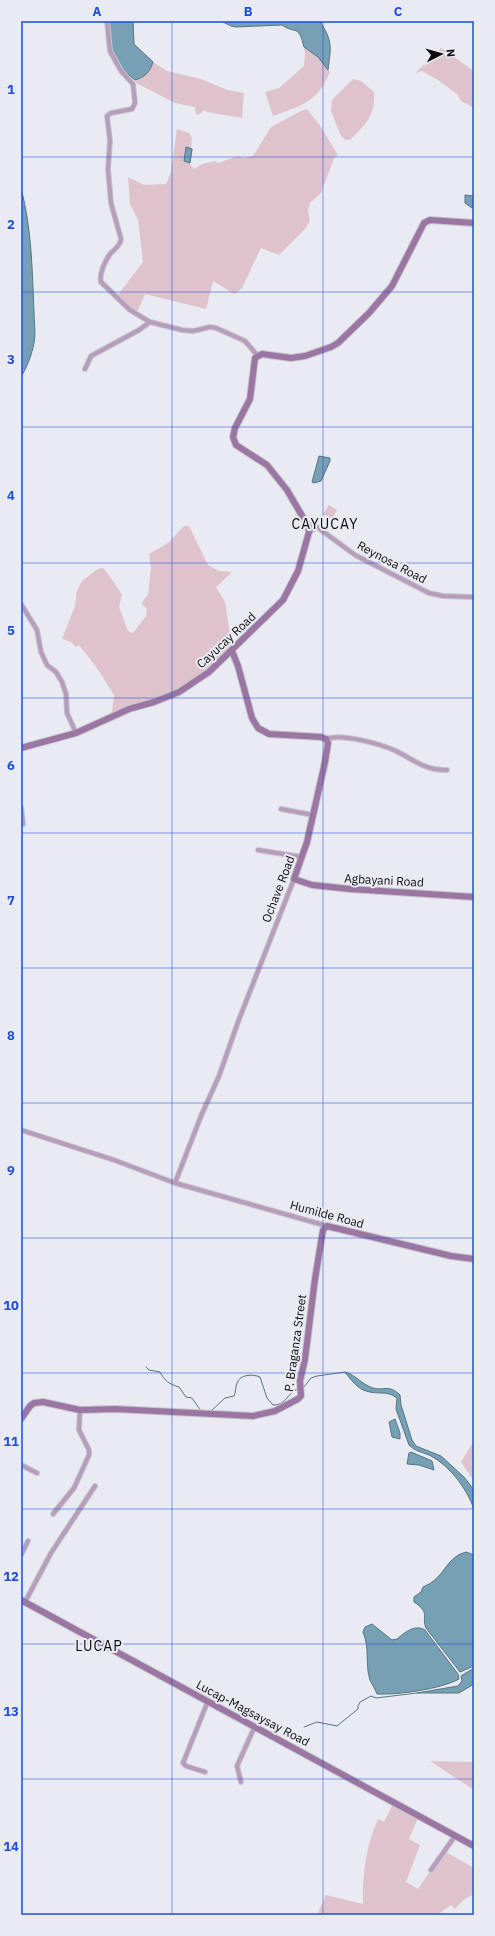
<svg xmlns="http://www.w3.org/2000/svg" width="495" height="1936" font-family="'IBM Plex Sans',sans-serif">
<style>
.green{fill:#dec3cd}
.water{fill:#76a1b4;stroke:#567482}
.lines{fill:none;stroke-linecap:round;stroke-linejoin:round}
.stream{stroke:#567482;stroke-width:1}
.street-casing{stroke:#c6c6ce;stroke-width:6}
.secondary-casing{stroke:#c6c6ce;stroke-width:8}
.street{stroke:#b79dbb;stroke-width:4}
.secondary{stroke:#9c76a2;stroke-width:6}
.grid{fill:none;stroke:#1d4ed8;stroke-width:1;stroke-opacity:0.55}
.labels{text-anchor:middle;dominant-baseline:central;stroke-width:4;stroke-linejoin:round;paint-order:stroke}
.street-label{font-size:12px;fill:#0b0b0e;stroke:#eaeaf2}
.quarter-label{font-size:14px;letter-spacing:1px;fill:#0b0b0e;stroke:#eaeaf2}
.neatline{fill:none;stroke:#1d4ed8;stroke-width:1.5}
.grid-label{font-size:13px;text-anchor:middle;font-weight:bold;fill:#1d4ed8}
</style>
<rect width="100%" height="100%" fill="#eaeaf2"/>
<path class="green" d="M304 47 318 57 330 72C317 103 302 105 273 116L265 92 279 88 304 66 305 55Z
M441 48 474 71V108L461 101 457 94 438 80 422 71 415 73Z
M153 62 167 71 201 79 228 90 244 93 242 118 207 112 204 110 200 114 196 115 195 107 175 103 136 83 135 80C145 77 150 72 153 62Z
M353 79 361 81 374 92C376 115 365 125 350 140H345L340 134 331 111 332 100Z
M307 109 321 127 338 155 334 158 321 193 310 203 308 210 310 221 306 228 279 255 261 248 242 288 234 294 213 281 206 309 145 294 137 313 117 296 143 262 138 220 130 204 128 177 144 185 166 184 171 172 177 129 189 133 192 138 191 148 193 149 190 164 194 169 202 164 215 161 218 163 238 156 244 158 253 156 271 127 301 111Z
M329 505 337 510 332 519 323 514Z
M184 526H189L208 565 219 571 232 572 216 587 225 602 231 642 236 648 200 681 111 719 114 695 97 668 79 645 76 647 71 642 62 639 75 606 77 590 83 580 98 569 103 568C107 572 119 589 122 595L119 607 128 631 133 633 146 616 147 609 142 604 144 599 148 595 151 568 149 554 168 543Z
M474 1441V1481L461 1462Z
M430 1761 474 1762V1790Z
M393 1804 418 1818 409 1839 420 1845 406 1882 418 1889 444 1851 474 1868V1894L462 1901 455 1909 451 1905 437 1915H317L326 1895 363 1904C362 1876 366 1845 378 1819L384 1822Z"/>
<path class="water" d="M107 21H133L134 44 153 62C150 72 145 77 135 80 112 62 111 49 107 21Z
M221 21H320C333 43 331 45 328 70L318 57 304 47C298 23 296 35 282 25L236 27 231 26Z
M186 147 192 149 190 163 184 161Z
M21 188C32 230 32 269 34 312 34 322 36 333 34 343 32 354 27 367 21 377Z
M465 195 474 196V207L472 208 465 203Z
M319 456 330 458V461L321 481 314 483 312 482Z
M345 1372C356 1375 361 1384 373 1388 384 1391 389 1384 400 1395L401 1405 412 1440 416 1446 441 1456 464 1477 474 1490V1509C467 1489 450 1466 431 1456 423 1452 416 1452 409 1445L396 1409 397 1398C387 1390 377 1395 366 1391 358 1389 350 1379 345 1372Z
M395 1419 400 1433V1439L392 1437 389 1422Z
M411 1452 432 1461 434 1470 419 1465 407 1464 409 1453Z
M466 1552 474 1555V1666L460 1672 426 1628C421 1616 431 1613 414 1602V1597L421 1592 423 1587C445 1579 445 1557 466 1552Z
M372 1624 392 1640 397 1639C405 1632 415 1624 425 1630L458 1674 459 1679C441 1689 398 1695 377 1694 375 1689 372 1684 370 1680 365 1666 370 1648 363 1632L365 1627Z
M474 1668V1684L459 1693H417L458 1686 462 1681 461 1676Z"/>
<g class="lines">
<path class="stream" d="M146 1367 149 1370 160 1372C165 1381 169 1384 179 1387L186 1397 192 1398 201 1411
M304 1387 311 1378 317 1376 345 1372
M211 1411 225 1398 234 1396C236 1392 235 1388 237 1383 240 1374 253 1374 260 1377L267 1398 273 1405C285 1406 287 1394 297 1389
M304 1727 317 1722 337 1726 358 1709V1706L360 1702 371 1696 376 1698 417 1693"/>
<defs>
<path id="street" d="M107 21 110 51 121 71 133 84 135 103 132 109 111 113 107 116 110 141 108 169 111 203 121 239C120 247 114 249 110 254 105 261 99 274 101 282L130 310 150 322 182 330 193 331 210 327 216 328 245 341 257 355
M85 369 91 356 139 330 150 322
M306 522 317 527
M309 532 317 527 355 555 429 593 443 596 474 597
M21 604 37 630 41 652 47 665 56 672 62 682 66 694 67 713 76 733
M326 739C341 733 381 744 396 751 414 760 426 771 447 770
M21 807 23 824
M281 809 313 815
M258 850 302 857
M21 1130 114 1160 175 1183 327 1226
M175 1183 201 1116 219 1076 238 1022 294 879
M21 1465 37 1473
M53 1514 74 1488 89 1455V1450L79 1430 80 1410
M21 1555 28 1541
M25 1602 51 1553 95 1486
M205 1772 186 1766 183 1763 208 1701
M241 1782 237 1766 255 1726
M431 1870 455 1836"/>
<path id="secondary" d="M232 651 238 666 252 718 258 728 269 734 321 737 326 739 328 743 325 762 307 842 294 879 312 885 350 889 474 897
M21 748 76 733 129 709 154 702 179 692 209 672 283 600 298 571 309 532 308 526 287 490 267 465 236 445 233 437 235 428 250 399 255 358 262 354 291 358 305 356 331 347 338 343 369 313 392 286 424 223 430 220 474 223
M21 1419 30 1406 34 1403 43 1402 80 1410 115 1409 253 1416 275 1411 298 1399 301 1396 300 1381 305 1359 315 1279 323 1230 327 1226 451 1256 474 1259
M21 1600 474 1846"/>
</defs>
<use href="#street" class="street-casing"/>
<use href="#secondary" class="secondary-casing"/>
<use href="#street" class="street"/>
<use href="#secondary" class="secondary"/>
</g>
<path class="grid" d="M172 21V1915M323 21V1915M21 157H474M21 292H474M21 427H474M21 563H474M21 698H474M21 833H474M21 968H474M21 1103H474M21 1238H474M21 1373H474M21 1509H474M21 1644H474M21 1779H474"/>
<g class="labels">
<g class="street-label">
<text transform="translate(392 562) rotate(28)">Reynosa Road</text>
<text transform="translate(226 640) rotate(-43)">Cayucay Road</text>
<text transform="translate(384 880) rotate(3)">Agbayani Road</text>
<text transform="translate(278 889) rotate(-69)">Ochave Road</text>
<text transform="translate(327 1214) rotate(15)">Humilde Road</text>
<text transform="translate(295 1343) rotate(-82)">P. Braganza Street</text>
<text transform="translate(253 1713) rotate(28)">Lucap-Magsaysay Road</text>
</g>
<g class="quarter-label">
<text x="325" y="524">CAYUCAY</text>
<text x="99" y="1646">LUCAP</text>
</g>
</g>
<rect width="495" height="1936" fill="none" stroke="#eaeaf2" stroke-width="44"/>
<g transform="translate(441 54) rotate(84)" stroke="#eaeaf2" stroke-width="3" paint-order="stroke">
<path d="M0-3L7 15L0 10L-7 15Z" fill="#0b0b0e"/>
<text y="-6" font-size="11" font-weight="bold" text-anchor="middle" fill="#0b0b0e">N</text>
</g>
<rect x="22" y="22" width="451" height="1892" class="neatline"/>
<g class="grid-label">
<text x="97" y="16">A</text>
<text x="248" y="16">B</text>
<text x="398" y="16">C</text>
<text x="11" y="94">1</text>
<text x="11" y="229">2</text>
<text x="11" y="364">3</text>
<text x="11" y="500">4</text>
<text x="11" y="635">5</text>
<text x="11" y="770">6</text>
<text x="11" y="905">7</text>
<text x="11" y="1040">8</text>
<text x="11" y="1175">9</text>
<text x="11" y="1310">10</text>
<text x="11" y="1446">11</text>
<text x="11" y="1581">12</text>
<text x="11" y="1716">13</text>
<text x="11" y="1851">14</text>
</g>
</svg>
